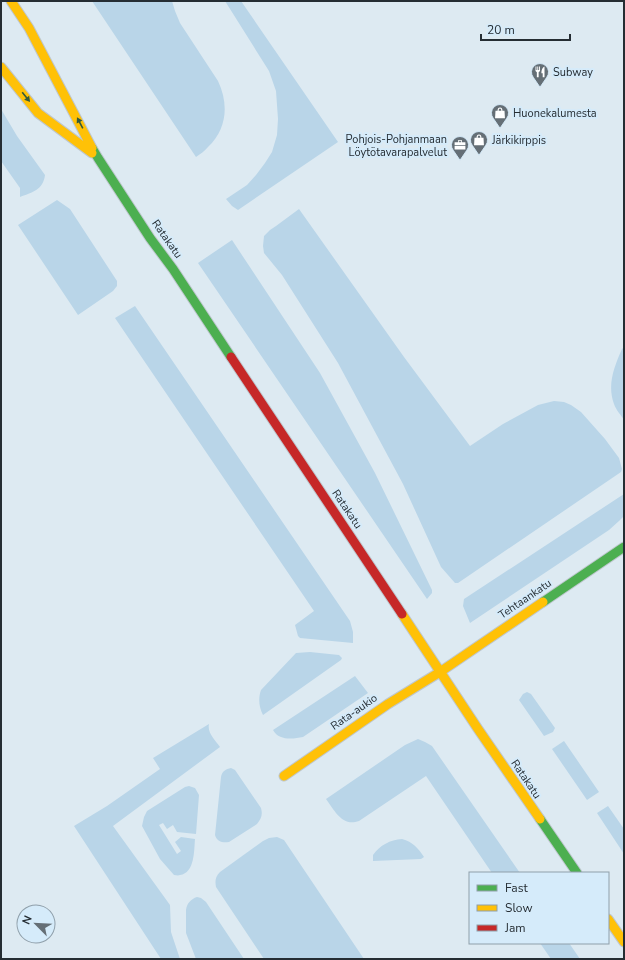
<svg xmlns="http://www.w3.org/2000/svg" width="625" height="960" font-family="'Nunito Sans',sans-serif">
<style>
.green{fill:#b9d5e8}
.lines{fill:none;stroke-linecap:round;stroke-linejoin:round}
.fast-casing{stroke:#bec7ce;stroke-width:11}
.slow-casing{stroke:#bec7ce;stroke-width:11}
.jam-casing{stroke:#bec7ce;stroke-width:11}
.fast{stroke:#4caf50;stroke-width:9}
.slow{stroke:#ffc107;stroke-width:9}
.jam{stroke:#c62828;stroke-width:9}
.oneway{fill:#335a3d}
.labels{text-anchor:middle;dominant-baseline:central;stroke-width:4;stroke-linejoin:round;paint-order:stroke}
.poi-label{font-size:11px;fill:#252d33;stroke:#d5ebfa;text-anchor:start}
.street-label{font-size:11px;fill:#252d33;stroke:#d5ebfa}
</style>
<rect width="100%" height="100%" fill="#ddeaf2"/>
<path class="green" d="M92 1H172L175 11 180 23 218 81C229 104 227 129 208 147 205 151 200 154 196 157Z
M225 1H241L338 142 238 210 232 206 226 199 247 185 256 175 265 163 272 152 277 135 278 119 276 91 269 71Z
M1 109 17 136 45 175C43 190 33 192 20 197V188L1 161Z
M57 200 70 209 117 281V286L113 291 78 315 18 225Z
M299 209 404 357 470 446 503 424 538 405 554 401 564 402 571 405 581 412 605 439 619 458 622 469 621 472 458 583H455L441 567 403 484 338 363 282 275 264 253 263 246 264 236 270 230 276 226Z
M232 240 320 373 375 473 432 590V593L427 599 198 263Z
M135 306 350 621 353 632V643L300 638 298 636 295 625 314 611 115 318Z
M624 347V420C621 415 616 410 614 404 607 385 614 367 622 349Z
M624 494V516L619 521 609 530 470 623 463 606 464 599Z
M310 652 339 655 342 658 341 660 263 715C259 708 258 698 261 690L296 653Z
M355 676 368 693 303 737C293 739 279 741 273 730Z
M527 692 531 694 555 728 553 732 544 736 519 700 523 694Z
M209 724C207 733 215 740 220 747L113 826 170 905 171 932 180 959H161L74 826 107 806 160 769 153 758Z
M418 739 425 742 432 746 520 873H492L426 776 359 821C342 827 335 811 326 799L405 745Z
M564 741 599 792 587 800 552 749Z
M231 768 235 770 261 808C263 815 261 819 257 824L229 842C223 843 217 842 215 835L221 777C222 771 226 769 231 768Z
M189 786 195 788 199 795 196 834 177 832 173 825 167 829 163 823 159 825 177 854 181 851 175 842 181 837 195 839C194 850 195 873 180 875 178 876 176 875 174 875L160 859 142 826 144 817 147 811 185 787Z
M608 806 624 829V854L597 813Z
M277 837 284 840 364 959H264L216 887C215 881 215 877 220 872L263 841 269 838Z
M402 839C413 842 418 848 424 857L421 859 373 861V855C380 845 390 840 402 839Z
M197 897 201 898 206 902 244 959H196L186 933V910C187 903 191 899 197 897Z
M540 943H569L580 959H551Z"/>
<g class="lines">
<defs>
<path id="fast" d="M92 148 98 158 150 238 173 269 231 357
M543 602 624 547
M540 819 577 873"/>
<path id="slow" d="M11 1 29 28 92 148
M1 67 38 113 92 153
M402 614 478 729 540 819
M284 776 388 704 440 672 543 602
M608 919 624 942"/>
<path id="jam" d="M231 357 402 614"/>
</defs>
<use href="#fast" class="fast-casing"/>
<use href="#slow" class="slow-casing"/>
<use href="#jam" class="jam-casing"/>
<use href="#fast" class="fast"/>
<use href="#slow" class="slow"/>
<use href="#jam" class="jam"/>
</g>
<defs><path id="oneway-solid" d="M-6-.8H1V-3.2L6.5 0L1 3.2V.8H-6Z"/></defs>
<g class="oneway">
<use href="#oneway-solid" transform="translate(26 97) rotate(51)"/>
<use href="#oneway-solid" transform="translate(80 123) rotate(-118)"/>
</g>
<defs>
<symbol id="restaurant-pin" viewBox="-11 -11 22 30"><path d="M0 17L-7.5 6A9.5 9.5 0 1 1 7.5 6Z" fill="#656f76" stroke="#d5ebfa"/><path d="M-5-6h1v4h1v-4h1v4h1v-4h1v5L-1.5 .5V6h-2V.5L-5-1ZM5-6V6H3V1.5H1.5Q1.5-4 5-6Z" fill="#fff"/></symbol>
<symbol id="shop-pin" viewBox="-11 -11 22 30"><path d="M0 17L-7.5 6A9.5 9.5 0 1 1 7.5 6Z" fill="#656f76" stroke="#d5ebfa"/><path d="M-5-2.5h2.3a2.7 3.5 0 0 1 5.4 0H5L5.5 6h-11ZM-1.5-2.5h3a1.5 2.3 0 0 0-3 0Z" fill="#fff"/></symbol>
<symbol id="office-pin" viewBox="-11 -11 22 30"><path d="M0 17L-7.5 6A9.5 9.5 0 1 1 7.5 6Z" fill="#656f76" stroke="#d5ebfa"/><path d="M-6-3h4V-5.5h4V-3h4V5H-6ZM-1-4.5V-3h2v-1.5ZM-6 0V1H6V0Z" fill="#fff"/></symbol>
</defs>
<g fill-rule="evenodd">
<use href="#restaurant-pin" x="530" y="62" width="20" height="27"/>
<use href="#shop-pin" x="490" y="103" width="20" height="27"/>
<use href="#shop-pin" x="469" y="130" width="20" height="27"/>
<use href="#office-pin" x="450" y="135" width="20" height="27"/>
</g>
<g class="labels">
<g class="poi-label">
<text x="553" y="72">Subway</text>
<text x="513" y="113">Huonekalumesta</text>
<text x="447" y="139" text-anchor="end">Pohjois-Pohjanmaan<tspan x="447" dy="13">Löytötavarapalvelut</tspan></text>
<text x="492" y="140">Järkikirppis</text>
</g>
<g class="street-label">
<text transform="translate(167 239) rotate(55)">Ratakatu</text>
<text transform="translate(347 509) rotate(56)">Ratakatu</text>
<text transform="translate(525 599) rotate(-34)">Tehtaankatu</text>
<text transform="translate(354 712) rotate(-35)">Rata-aukio</text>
<text transform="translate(526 779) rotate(56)">Ratakatu</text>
</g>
</g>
<rect width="625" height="960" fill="none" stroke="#252d33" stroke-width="4"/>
<rect x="469" y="872" width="140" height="72" fill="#d5ebfa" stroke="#8f9faa"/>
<rect x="477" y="885" width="20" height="6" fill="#4caf50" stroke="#8f9faa"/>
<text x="505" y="892" font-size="12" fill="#252d33">Fast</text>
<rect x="477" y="905" width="20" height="6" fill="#ffc107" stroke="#8f9faa"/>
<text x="505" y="912" font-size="12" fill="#252d33">Slow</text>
<rect x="477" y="925" width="20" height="6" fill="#c62828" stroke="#8f9faa"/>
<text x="505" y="932" font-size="12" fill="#252d33">Jam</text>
<g transform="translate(36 924) rotate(294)"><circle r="19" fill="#d5ebfa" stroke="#8f9faa"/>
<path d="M0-3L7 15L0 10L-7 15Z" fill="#656f76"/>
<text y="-6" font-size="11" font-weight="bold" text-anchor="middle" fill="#252d33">N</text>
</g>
<path d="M481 34v6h89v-6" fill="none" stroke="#252d33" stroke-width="2"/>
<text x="487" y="34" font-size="12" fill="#252d33" stroke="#d5ebfa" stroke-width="3" paint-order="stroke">20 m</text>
</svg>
